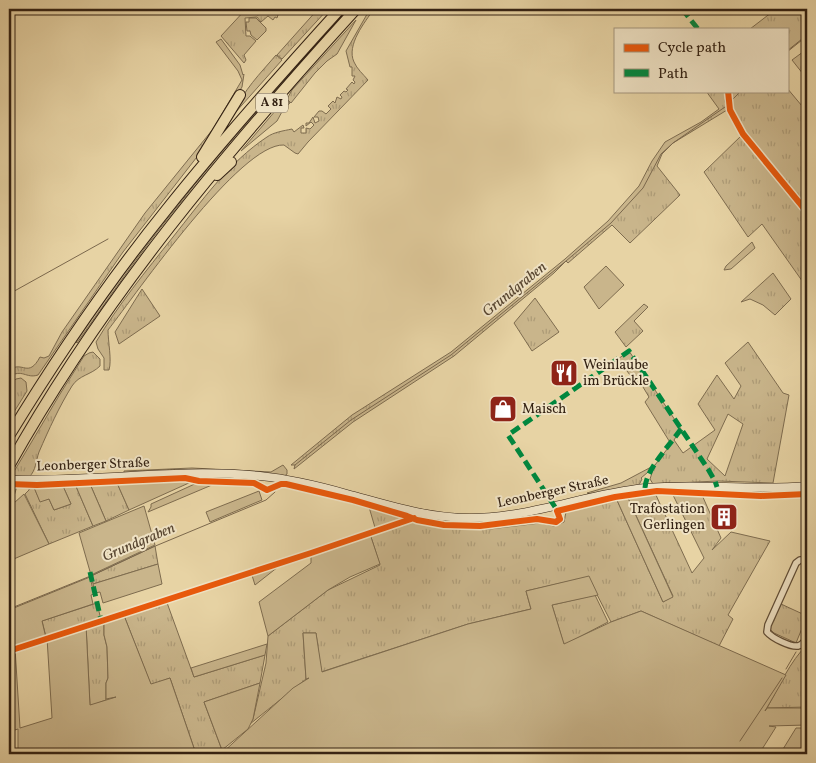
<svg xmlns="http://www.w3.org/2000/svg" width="816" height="763" font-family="Vollkorn,serif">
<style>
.grass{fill:url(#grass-tufts);stroke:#7e6c4f;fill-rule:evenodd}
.garden{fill:#c9b58b;stroke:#7e6c4f}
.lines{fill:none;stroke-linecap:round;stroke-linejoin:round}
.stream{stroke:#7b684d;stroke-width:1}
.minor-casing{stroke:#614e37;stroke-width:8}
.secondary-casing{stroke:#342213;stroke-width:9}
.motorway-casing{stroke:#342213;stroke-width:12}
.minor{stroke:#efe2c4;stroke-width:5.5}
.secondary{stroke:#efe2c4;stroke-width:8}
.motorway{stroke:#e7d3a4;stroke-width:10}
.quiet{stroke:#00873e;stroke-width:5;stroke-dasharray:10 5;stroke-linecap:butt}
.cycleway-casing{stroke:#efe2c4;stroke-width:9}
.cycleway{stroke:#e8590c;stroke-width:6}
.labels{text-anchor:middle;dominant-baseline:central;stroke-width:4;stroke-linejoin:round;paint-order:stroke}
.shield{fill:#efe2c4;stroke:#6c5c48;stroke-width:1}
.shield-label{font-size:12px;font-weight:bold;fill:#342213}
.poi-label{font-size:14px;fill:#342213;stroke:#efe2c4;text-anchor:start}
.street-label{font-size:14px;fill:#342213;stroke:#efe2c4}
.water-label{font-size:15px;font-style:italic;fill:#574530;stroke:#efe2c4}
</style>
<defs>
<pattern id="grass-tufts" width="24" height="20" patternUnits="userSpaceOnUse" patternTransform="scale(1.25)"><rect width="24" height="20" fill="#c9b58b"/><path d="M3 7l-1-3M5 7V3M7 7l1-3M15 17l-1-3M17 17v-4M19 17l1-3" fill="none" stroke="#ad9b77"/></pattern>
</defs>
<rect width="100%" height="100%" fill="#e7d3a4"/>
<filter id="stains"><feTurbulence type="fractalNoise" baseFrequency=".004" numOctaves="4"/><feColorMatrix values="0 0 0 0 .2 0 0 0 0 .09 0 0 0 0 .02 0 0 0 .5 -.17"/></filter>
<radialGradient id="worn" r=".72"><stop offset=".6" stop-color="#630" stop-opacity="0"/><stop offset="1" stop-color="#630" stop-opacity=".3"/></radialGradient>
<path class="grass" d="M246 9H262L256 11 257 15 261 14 260 11H263V9H280L277 18 275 17 273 20 268 16 261 22 257 17 245 18 246 36H250L256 41 244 55 246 60 244 63 221 36Z
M318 9H328L282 59 277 55Z
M347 9H349C289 75 228 141 173 212 139 254 108 299 77 343L76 342C156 223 250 115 347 9Z
M370 9H374C365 22 346 45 354 62 357 69 363 74 368 80L308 142 298 154 295 153 284 145C240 143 137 293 108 330 108 342 112 360 109 370H104V358L98 349 96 342C118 305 146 271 173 237 201 202 229 162 267 137 274 132 283 131 292 129L294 132 303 125 304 128H301V133H306V128L310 129 314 125 311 122 306 126V123H309L313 117 315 123 319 121 318 117H314L319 111H322L326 114 331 109 328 106 333 101 335 103 337 97 341 99 342 97 340 95 344 91 346 92 348 90 346 89 352 82 354 84 355 82 353 80 355 76H352V67H350L346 51Z
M776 9H807V36L787 52V29H750Z
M249 18H256L266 28V31L257 40 251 35 250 31H247L246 22H249Z
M356 20 337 54 327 61 315 73 291 103 287 99 292 90Z
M221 39 240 65 243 75 244 74 242 87 207 144 123 252 38 375C26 379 22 368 9 377V370C23 360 28 379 40 357L44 358 49 356 62 332 145 213 213 129 242 80 238 71 216 42Z
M807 49V79L792 60Z
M276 55 282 60 234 114C243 90 260 74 276 55Z
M787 88 807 112V209L805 212 807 216V283L805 285 762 224 748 237 704 172 743 134 730 110C731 103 729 98 729 91H787Z
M706 91H727L725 101 727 110 673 143 662 154 657 166 680 195 630 243 612 225 568 263 566 261 554 273 454 356 353 422 294 469 295 465H291L352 415 451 352 565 259 608 221 639 186 652 161 665 142 701 122 719 109Z
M288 96 285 99 290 103 284 108 277 121 241 151Z
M752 242 755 248 731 269 724 270 726 266Z
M773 273 791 299 775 315 763 305 750 299 741 302Z
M142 289 160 316 119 344 115 332Z
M535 298 559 332 532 351 514 323Z
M644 304 648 307 634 321 643 331 626 347 615 332Z
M748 342 783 393 789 395 773 483 718 481 653 484 650 479 654 467 641 478 642 479 639 485 590 494 587 493 621 483 655 465 671 444 645 402 649 397 640 382 636 383 618 359 629 351 681 429 674 440 683 453 715 430 698 404 717 375 734 399 741 386 725 363ZM728 414 743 424 725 476 707 459Z
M93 352 100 359V366C91 375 79 375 72 386 59 407 49 429 39 452 36 460 36 471 29 477L15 476 10 486H17L12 503 9 510V480L60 394 84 356 89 353Z
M21 378 26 382 27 391 9 420 10 384 16 379Z
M283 465 287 470V474L283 477 124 475V471L192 468 271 472Z
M117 483 129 510 106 521 90 484Z
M62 484H75L93 526 49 544 25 494 29 490 30 485H33L40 501 49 499 54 510 71 504Z
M655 493 692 573 704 558 672 493 702 495 721 538 712 550 731 532 770 541 728 615 733 619 719 646 641 611 611 622 588 577 526 591 531 609 468 624 321 672 316 633H303L306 679 250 724 253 719 266 663 268 636 328 590 380 565 370 534 412 522 441 528 463 529H490L540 523 554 526 564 522 566 512 591 503 616 498 663 602 673 596 627 496Z
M369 507 408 519 376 531Z
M155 546 158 564 93 584 91 576Z
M283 563 255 585 251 572Z
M595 595 608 622 564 645 552 605Z
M166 600 194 677 265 655 260 683 204 702 222 750 218 754H196L170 678 151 685 123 613Z
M97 603 101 620 104 619V635L107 647 108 678 106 683V700L90 706 86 625 46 637 42 621Z
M781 604 807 616 796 643 774 633 769 628Z
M807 645V707L767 708C779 687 790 661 807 645Z"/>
<path class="garden" d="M606 266 624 285 599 309 584 287Z
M190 480 191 482 129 510 117 483Z
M199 482H219L148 512 151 507V504Z
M62 484 71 504 54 510 49 499 40 502 33 485Z
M75 484H90L106 521 93 526Z
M259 491 262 500 210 522 206 512Z
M24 494 49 544 9 561V511L14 503Z
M627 496 673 597 663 602 616 498Z
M144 506 155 545 91 575 79 533Z
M370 534 380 564 350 577 328 590 268 636 259 602 311 563V553Z
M158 564 162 584 103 603 100 592 95 593 93 584Z
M589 576 598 595 552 605 564 644 611 622 641 611 786 675 765 711 767 708H807V725L769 726 776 727 759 754H221L293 688 309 678 306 679 303 633H316L322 672 468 624 531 609 526 591Z
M90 577 94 594 91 595 93 604 42 621 46 638 15 648 20 728 52 718 47 638 86 625 90 705 116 697 106 699V683L108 678 107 647 104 635V619L123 613 151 684 170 678 196 754H18V729L9 732V610Z
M267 644 265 655 194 677 191 668Z
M260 683 253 719 248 729 222 750 204 702Z
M796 728H807V754H780Z"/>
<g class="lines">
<path class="stream" d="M787 51 807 35
M731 101 741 91
M9 294 108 239
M295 465 351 420 451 355 566 261 611 223 643 188 661 154 673 143 725 107
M9 609 93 575 153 547 266 500 275 492
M803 637 807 627
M786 669 796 652
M740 741 782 678
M731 754 735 750"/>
<defs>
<path id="minor" d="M807 489V496
M807 560H800L796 563 768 625 767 632C772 638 790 647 798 646 803 645 805 641 807 637"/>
<path id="secondary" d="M9 480C44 480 79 479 114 477 163 474 211 471 260 476 289 479 319 486 347 494 388 505 427 518 470 518 530 518 586 494 645 488 699 483 753 491 807 486"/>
<path id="motorway" d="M202 157 240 95
M217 175 231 162
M9 436C57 357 109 281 167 209 222 140 281 74 340 9
M9 466C104 296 226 152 356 9"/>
</defs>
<use href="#minor" class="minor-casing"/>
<use href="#secondary" class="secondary-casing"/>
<use href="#motorway" class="motorway-casing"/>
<use href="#minor" class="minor"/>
<use href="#secondary" class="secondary"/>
<use href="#motorway" class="motorway"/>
<path class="quiet" d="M682 9 698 29
M645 488C646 469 670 445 681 429
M555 507 508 435 629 351 708 469 715 481 717 487
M90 572 101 620"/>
<defs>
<path id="cycleway" d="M728 91 730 110 743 134 807 212
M9 484 37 485 185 478 199 481 254 483 267 490 281 484H286L353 500 407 516 417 520 444 525 480 526 537 519 556 522 560 519 557 511 615 497 657 491 761 496 807 494
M9 651 311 553 414 518"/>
</defs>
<use href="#cycleway" class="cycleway-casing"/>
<use href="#cycleway" class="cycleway"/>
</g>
<defs>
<symbol id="restaurant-square" viewBox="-11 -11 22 22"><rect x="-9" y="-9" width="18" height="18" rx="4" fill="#8f2418" stroke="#efe2c4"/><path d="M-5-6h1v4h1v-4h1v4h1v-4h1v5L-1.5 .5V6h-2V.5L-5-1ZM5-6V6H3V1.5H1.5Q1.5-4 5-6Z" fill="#fff"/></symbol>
<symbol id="shop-square" viewBox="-11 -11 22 22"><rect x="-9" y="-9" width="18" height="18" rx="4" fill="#8f2418" stroke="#efe2c4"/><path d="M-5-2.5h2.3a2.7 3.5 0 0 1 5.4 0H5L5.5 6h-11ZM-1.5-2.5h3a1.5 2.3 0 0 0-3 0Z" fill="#fff"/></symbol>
<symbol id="building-square" viewBox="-11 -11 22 22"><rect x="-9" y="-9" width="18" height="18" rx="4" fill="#8f2418" stroke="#efe2c4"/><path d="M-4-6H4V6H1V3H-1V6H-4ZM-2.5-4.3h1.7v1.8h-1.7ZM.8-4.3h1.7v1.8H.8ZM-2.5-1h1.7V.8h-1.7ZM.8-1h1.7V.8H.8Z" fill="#fff"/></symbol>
</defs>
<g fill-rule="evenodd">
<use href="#restaurant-square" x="548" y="357" width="32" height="32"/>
<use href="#shop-square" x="487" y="393" width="32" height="32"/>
<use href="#building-square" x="708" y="501" width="32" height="32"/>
</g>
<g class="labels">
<rect class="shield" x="256" y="93.5" width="32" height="19" rx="4"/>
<g class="shield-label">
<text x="272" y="103">A 81</text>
</g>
<g class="poi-label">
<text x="583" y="365">Weinlaube<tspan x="583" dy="16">im Brückle</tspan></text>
<text x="522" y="409">Maisch</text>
<text x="705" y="509" text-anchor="end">Trafostation<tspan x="705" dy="16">Gerlingen</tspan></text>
</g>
<g class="street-label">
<text transform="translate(93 465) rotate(-2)">Leonberger Straße</text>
<text transform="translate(553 492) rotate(-12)">Leonberger Straße</text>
</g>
<g class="water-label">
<text transform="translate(515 290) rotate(-39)">Grundgraben</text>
<text transform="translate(139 543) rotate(-23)">Grundgraben</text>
</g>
</g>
<rect width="816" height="763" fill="none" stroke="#e7d3a4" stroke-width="30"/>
<rect x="10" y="10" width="796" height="743" fill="none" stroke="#342213" stroke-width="2.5"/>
<rect x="15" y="15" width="786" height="733" fill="none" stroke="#342213"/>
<rect x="614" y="28" width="175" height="65" fill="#efe2c4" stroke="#a4957d"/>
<rect x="624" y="44" width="25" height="8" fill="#e8590c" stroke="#a4957d"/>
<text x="658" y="52" font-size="15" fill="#342213">Cycle path</text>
<rect x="624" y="69" width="25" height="8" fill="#00873e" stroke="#a4957d"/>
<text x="658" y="78" font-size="15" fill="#342213">Path</text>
<rect width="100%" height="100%" filter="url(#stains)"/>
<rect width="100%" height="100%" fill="url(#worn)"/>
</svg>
